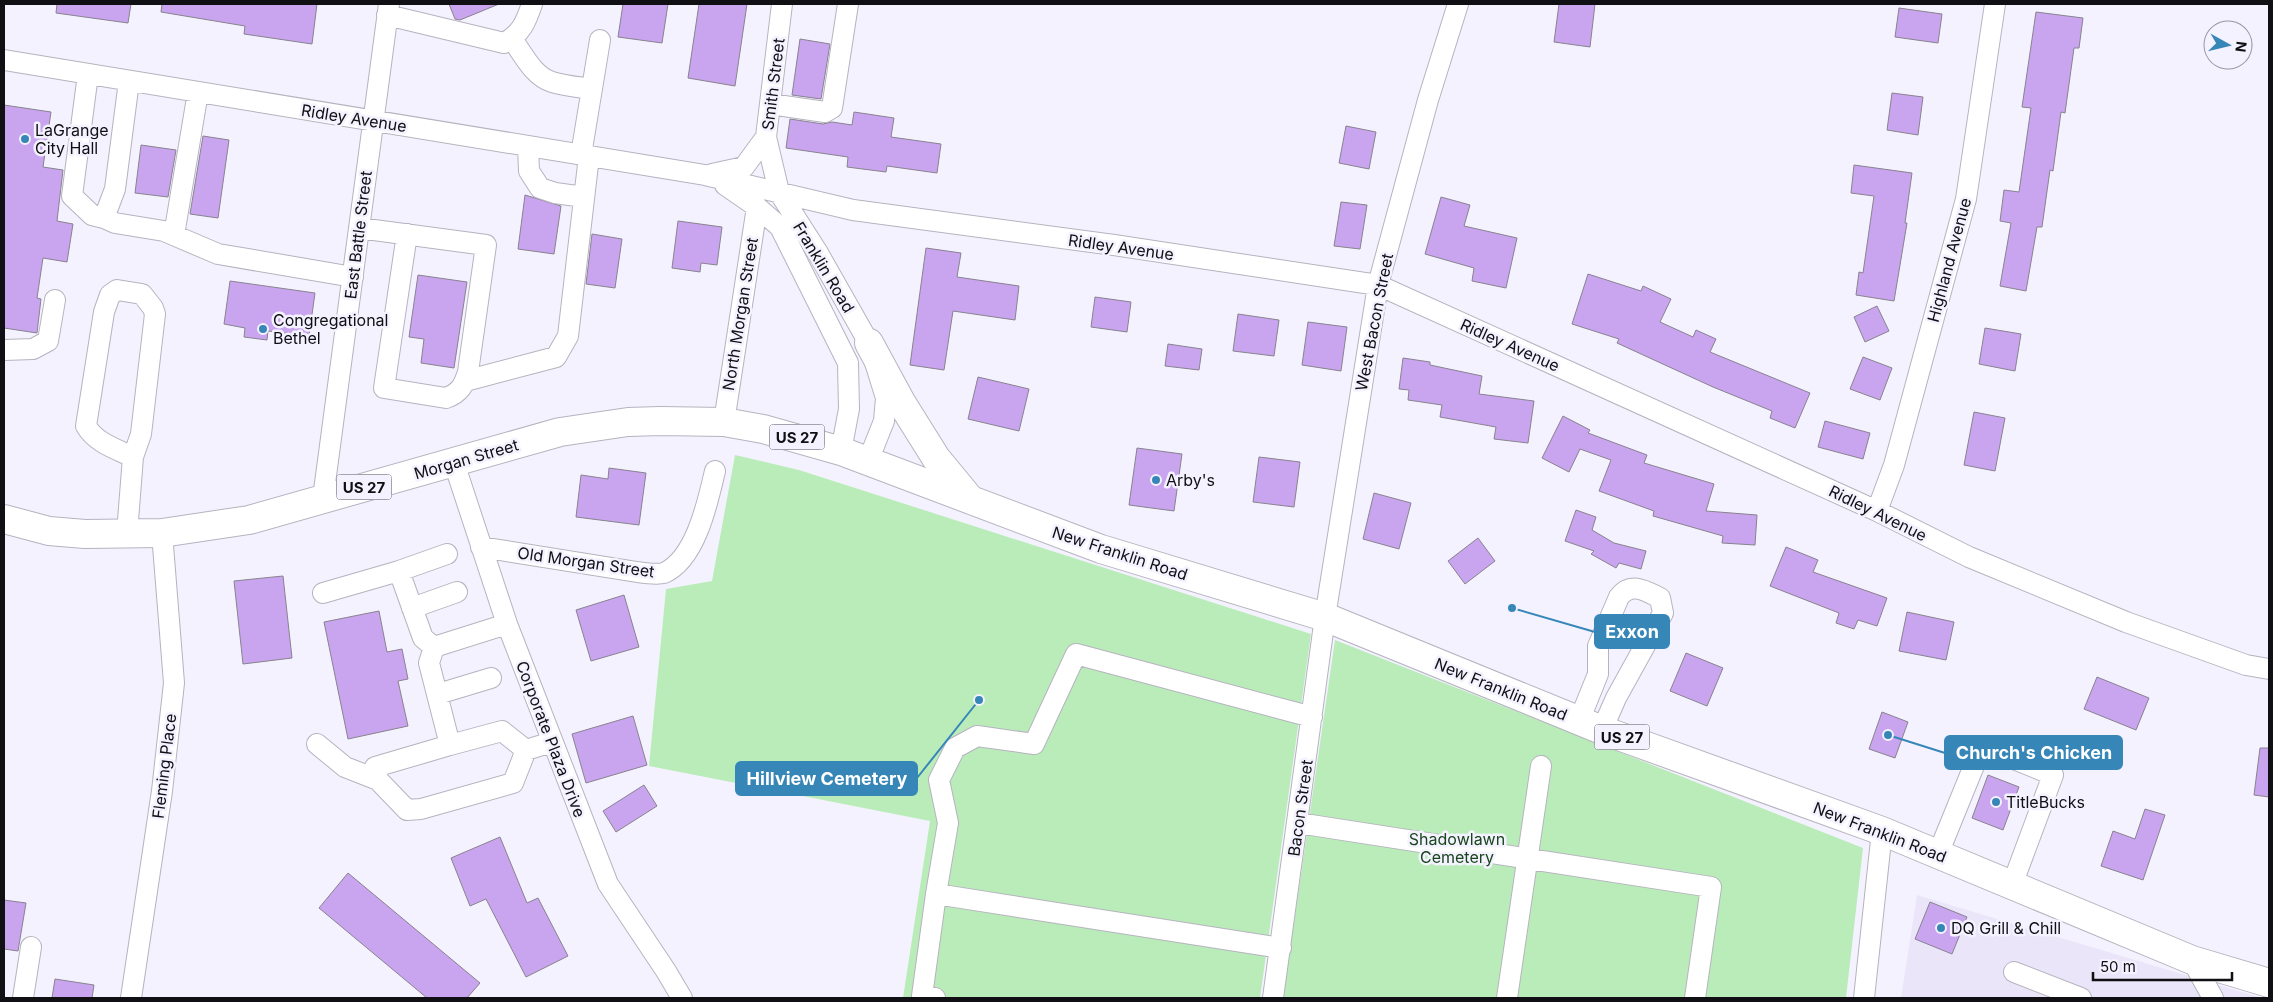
<svg xmlns="http://www.w3.org/2000/svg" width="2273" height="1002" font-family="Inter,sans-serif">
<style>
.built{fill:#eae5f9}
.green{fill:#baecba}
.building{fill:#c9a4ef;stroke:#88838e}
.lines{fill:none;stroke-linecap:round;stroke-linejoin:round}
.minor-casing{stroke:#b6b3bf;stroke-width:22}
.highway-casing{stroke:#b6b3bf;stroke-width:30}
.minor{stroke:#fff;stroke-width:20}
.highway{stroke:#fff;stroke-width:28}
.poi-dot{fill:#3786b8;stroke:#f5f2ff;stroke-width:2}
.labels{text-anchor:middle;dominant-baseline:central;stroke-width:5;stroke-linejoin:round;paint-order:stroke}
.shield{fill:#f5f2ff;stroke:#55535a;stroke-width:1}
.shield-label{font-size:15px;font-weight:bold;fill:#100f13}
.street-label{font-size:16px;fill:#100f13;stroke:#f5f2ff}
.poi-label{font-size:16px;fill:#100f13;stroke:#f5f2ff;text-anchor:start}
.park-label{font-size:16px;fill:#18451c;stroke:#f5f2ff}
.leader{fill:none;stroke:#3786b8;stroke-width:2}
.callout-dot{fill:#3786b8;stroke:#f5f2ff;stroke-width:2}
.callout{fill:#3786b8;stroke:#3786b8;stroke-width:2}
.callout-label{font-size:18px;text-anchor:middle;font-weight:bold;fill:#fff}
</style>
<rect width="100%" height="100%" fill="#f5f2ff"/>
<path class="built" d="M1917 895 2262 998H1901Z"/>
<path class="green" d="M735 455 799 470 1311 634 1260 998H903L930 821 649 766 666 589 712 581Z
M1335 640 1863 848 1846 998H1283Z"/>
<path class="building" d="M57 4H131L128 23 56 13Z
M162 4H317L312 44 244 34 245 26 161 12Z
M449 4H499L460 20 455 19Z
M623 4H668L662 43 618 37Z
M699 4H747L735 86 688 78Z
M1559 4H1595L1590 47 1554 42Z
M1899 8 1942 14 1938 43 1895 37Z
M2036 12 2083 18 2079 48H2074L2065 113 2061 112 2053 171 2050 170 2042 227H2037L2026 291 2000 286 2011 223 2000 221 2004 190 2019 192 2031 108 2022 107Z
M800 39 830 44 821 99 792 95Z
M1892 93 1923 97 1918 135 1887 130Z
M4 105 51 112 43 167 63 170 57 221 73 224 67 262 43 258 37 298 41 299 37 333 4 328Z
M854 112 894 118 891 137 941 144 937 173 887 166 886 172 847 167 848 157 786 148 790 119 823 124 832 122 852 125Z
M1346 126 1376 132 1369 169 1339 163Z
M203 136 229 140 218 218 190 214Z
M141 145 176 150 168 197 135 193Z
M1854 165 1912 173 1905 223H1907L1894 301 1856 295 1859 272 1863 273 1874 196 1851 193Z
M525 195 561 206 554 254 518 249Z
M1441 197 1470 205 1464 226 1517 238 1506 288 1472 281 1474 268 1425 254Z
M1341 202 1367 205 1360 249 1334 246Z
M678 221 722 227 717 265 701 263 700 272 672 268Z
M592 234 622 239 615 288 586 284Z
M926 248 961 253 957 277 1019 286 1015 320 953 311 944 370 910 365Z
M1588 274 1641 291 1643 286 1671 299 1660 322 1693 337 1696 330 1716 339 1710 352 1810 393 1795 428 1770 418 1772 411 1713 387 1617 343 1619 339 1572 324Z
M418 275 467 282 454 368 421 363 424 339 409 337Z
M230 281 315 293 309 336 268 331 267 340 244 337 245 328 224 324Z
M1095 297 1131 302 1127 332 1091 327Z
M1877 306 1889 331 1865 342 1854 317Z
M1238 314 1279 320 1274 356 1233 351Z
M1308 322 1347 327 1341 371 1302 365Z
M1985 328 2021 334 2015 371 1979 364Z
M1168 344 1202 349 1199 370 1165 366Z
M1863 357 1892 368 1880 400 1850 389Z
M1403 358 1430 362V365L1482 376 1479 394 1534 401 1528 443 1494 439 1496 427 1440 417 1442 405 1408 400 1409 390 1399 389Z
M978 377 1029 389 1019 431 968 419Z
M1974 412 2005 418 1995 471 1964 465Z
M1563 416 1590 430 1588 433 1647 455 1644 463 1714 484 1706 511 1757 515 1755 545 1722 543 1723 536 1653 516 1654 511 1599 491 1611 460 1580 449 1569 472 1542 458Z
M1825 421 1870 433 1863 459 1818 447Z
M1137 448 1182 454 1174 511 1129 505Z
M1259 457 1300 462 1294 507 1253 502Z
M609 468 646 473 639 525 576 517 581 475 608 479Z
M1374 493 1411 503 1399 549 1363 539Z
M1576 510 1596 517 1592 530 1614 543 1646 551 1641 569 1619 563 1616 568 1591 554 1594 551 1565 541Z
M1478 538 1495 561 1465 584 1448 561Z
M1786 547 1818 560 1813 572 1887 598 1877 626 1858 620 1854 629 1836 623 1839 613 1770 586Z
M283 576 292 658 243 664 234 581Z
M624 595 639 647 591 661 576 610Z
M379 611 387 652 402 649 408 679 398 681 408 726 348 739 324 622Z
M1907 612 1954 622 1946 660 1899 651Z
M1686 653 1723 668 1707 706 1670 691Z
M2097 677 2149 698 2136 730 2084 709Z
M1882 712 1908 722 1895 758 1869 749Z
M633 716 647 765 586 783 572 734Z
M2260 748H2269V797L2254 795Z
M1988 775 2019 787 2003 830 1972 818Z
M644 785 657 806 616 832 603 811Z
M2145 809 2165 815 2143 880 2101 866 2113 831 2135 839Z
M500 837 527 903 538 898 568 956 526 977 486 899 470 906 451 858Z
M348 873 480 983 467 998H427L319 908Z
M4 900 26 903 18 951 4 949Z
M1930 902 1967 917 1952 954 1915 939Z
M55 979 94 985 92 998H52Z"/>
<g class="lines">
<defs>
<path id="minor" d="M782 4 766 137 779 192 818 253 869 343 886 398 884 421 868 461
M387 15 504 43C521 34 526 22 532 4
M512 39C523 54 533 76 552 82 564 86 579 87 592 89
M4 60 705 175 853 210 1114 245 1378 285 1877 511 1969 557 2126 622 2246 665 2269 669
M88 74 72 196 92 215 104 218 115 189 129 81
M770 104 825 112 832 108 848 4
M528 146 529 171 540 188 555 193 584 197
M581 155 600 40
M712 174 744 167 766 137
M725 185 757 207 780 227 848 363 849 409 841 451
M104 218 115 223 164 231 218 254 353 277
M359 228 486 245 468 372C464 385 460 393 446 398L384 388 407 234
M174 235 198 92
M4 350 33 349 48 341 55 300
M465 381 556 357 568 336 589 156
M724 422 757 207
M454 463 507 624 608 884 666 971 682 998
M323 498 389 4
M1877 511 1894 465 1966 199 1995 4
M127 533 133 457 141 434 155 314 153 308 142 294 117 290 110 295 104 312 86 426C96 443 116 449 133 457
M481 547 637 572C644 573 657 575 664 573 696 559 708 501 715 471
M399 571 447 554
M323 593 399 571 423 638 434 647 507 624
M412 608 457 592
M434 647 429 663 450 745 375 767 378 780 407 810 421 809 513 783 526 750 552 742
M438 694 491 678
M1579 721 1598 674V646L1619 597C1631 581 1646 591 1660 598L1663 613 1616 698 1602 730
M317 744 345 767 378 780
M450 745 502 731 526 750
M1298 823 1711 887 1695 998
M1938 854 1982 746 2053 775 2012 885
M1281 948 936 894 948 823 939 780 955 748 977 736 1034 744 1076 654 1312 717
M2192 960 2213 998
M2014 972 2081 998
M23 998 31 947
M131 998 162 791 174 683 162 533
M935 998 922 996 936 894
M1273 998 1325 617 1378 285 1428 100 1458 4
M1507 998 1541 766
M1864 998 1882 831"/>
<path id="highway" d="M869 343 901 402 936 458 969 498
M4 519 49 531 85 534 162 533 249 520 560 432 628 422 660 421 724 422 763 429 841 451 1101 549 1325 617 1602 730 1882 831 2192 960 2269 983"/>
</defs>
<use href="#minor" class="minor-casing"/>
<use href="#highway" class="highway-casing"/>
<use href="#minor" class="minor"/>
<use href="#highway" class="highway"/>
</g>
<g class="poi-dot">
<circle cx="25" cy="139" r="5"/>
<circle cx="263" cy="329" r="5"/>
<circle cx="1156" cy="480" r="5"/>
<circle cx="1996" cy="802" r="5"/>
<circle cx="1941" cy="928" r="5"/>
</g>
<g class="labels">
<g class="shield">
<rect x="769.5" y="424.5" width="55" height="25" rx="4"/>
<rect x="336.5" y="474.5" width="55" height="25" rx="4"/>
<rect x="1594.5" y="724.5" width="55" height="25" rx="4"/>
</g>
<g class="shield-label">
<text x="797" y="437">US 27</text>
<text x="364" y="487">US 27</text>
<text x="1622" y="737">US 27</text>
</g>
<g class="street-label">
<text transform="translate(773 84) rotate(-83)">Smith Street</text>
<text transform="translate(354 118) rotate(9)">Ridley Avenue</text>
<text transform="translate(358 235) rotate(-83)">East Battle Street</text>
<text transform="translate(1121 247) rotate(8)">Ridley Avenue</text>
<text transform="translate(1949 260) rotate(-75)">Highland Avenue</text>
<text transform="translate(824 267) rotate(59)">Franklin Road</text>
<text transform="translate(740 314) rotate(-81)">North Morgan Street</text>
<text transform="translate(1374 322) rotate(-79)">West Bacon Street</text>
<text transform="translate(1510 345) rotate(24)">Ridley Avenue</text>
<text transform="translate(466 459) rotate(-16)">Morgan Street</text>
<text transform="translate(1878 513) rotate(26)">Ridley Avenue</text>
<text transform="translate(1120 553) rotate(18)">New Franklin Road</text>
<text transform="translate(586 562) rotate(8)">Old Morgan Street</text>
<text transform="translate(1501 689) rotate(22)">New Franklin Road</text>
<text transform="translate(551 739) rotate(69)">Corporate Plaza Drive</text>
<text transform="translate(164 766) rotate(-83)">Fleming Place</text>
<text transform="translate(1300 808) rotate(-82)">Bacon Street</text>
<text transform="translate(1880 832) rotate(21)">New Franklin Road</text>
</g>
<g class="poi-label">
<text x="35" y="130">LaGrange<tspan x="35" dy="18">City Hall</tspan></text>
<text x="273" y="320">Congregational<tspan x="273" dy="18">Bethel</tspan></text>
<text x="1166" y="480">Arby's</text>
<text x="2006" y="802">TitleBucks</text>
<text x="1951" y="928">DQ Grill &amp; Chill</text>
</g>
<g class="park-label">
<text x="1457" y="839">Shadowlawn<tspan x="1457" dy="18">Cemetery</tspan></text>
</g>
</g>
<path class="leader" d="M1512 608L1595 632M1888 735L1945 753M979 700L917 778"/>
<g class="callout-dot">
<circle cx="1512" cy="608" r="5"/>
<circle cx="1888" cy="735" r="5"/>
<circle cx="979" cy="700" r="5"/>
</g>
<g class="callout">
<rect x="1595" y="615" width="74" height="33" rx="5"/>
<rect x="1945" y="736" width="177" height="33" rx="5"/>
<rect x="736" y="762" width="181" height="33" rx="5"/>
</g>
<g class="callout-label">
<text x="1632" y="638">Exxon</text>
<text x="2034" y="759">Church's Chicken</text>
<text x="827" y="785">Hillview Cemetery</text>
</g>
<rect width="2273" height="1002" fill="none" stroke="#100f13" stroke-width="10"/>
<g transform="translate(2228 45) rotate(98)"><circle r="24" fill="#f5f2ff" stroke="#9997a1"/>
<path d="M0-4L9 19L0 12L-9 19Z" fill="#3786b8"/>
<text y="-8" font-size="14" font-weight="bold" text-anchor="middle" fill="#100f13">N</text>
</g>
<path d="M2093 972v8h139v-8" fill="none" stroke="#100f13" stroke-width="2.5"/>
<text x="2100" y="972" font-size="15" fill="#100f13" stroke="#f5f2ff" stroke-width="4" paint-order="stroke">50 m</text>
</svg>
